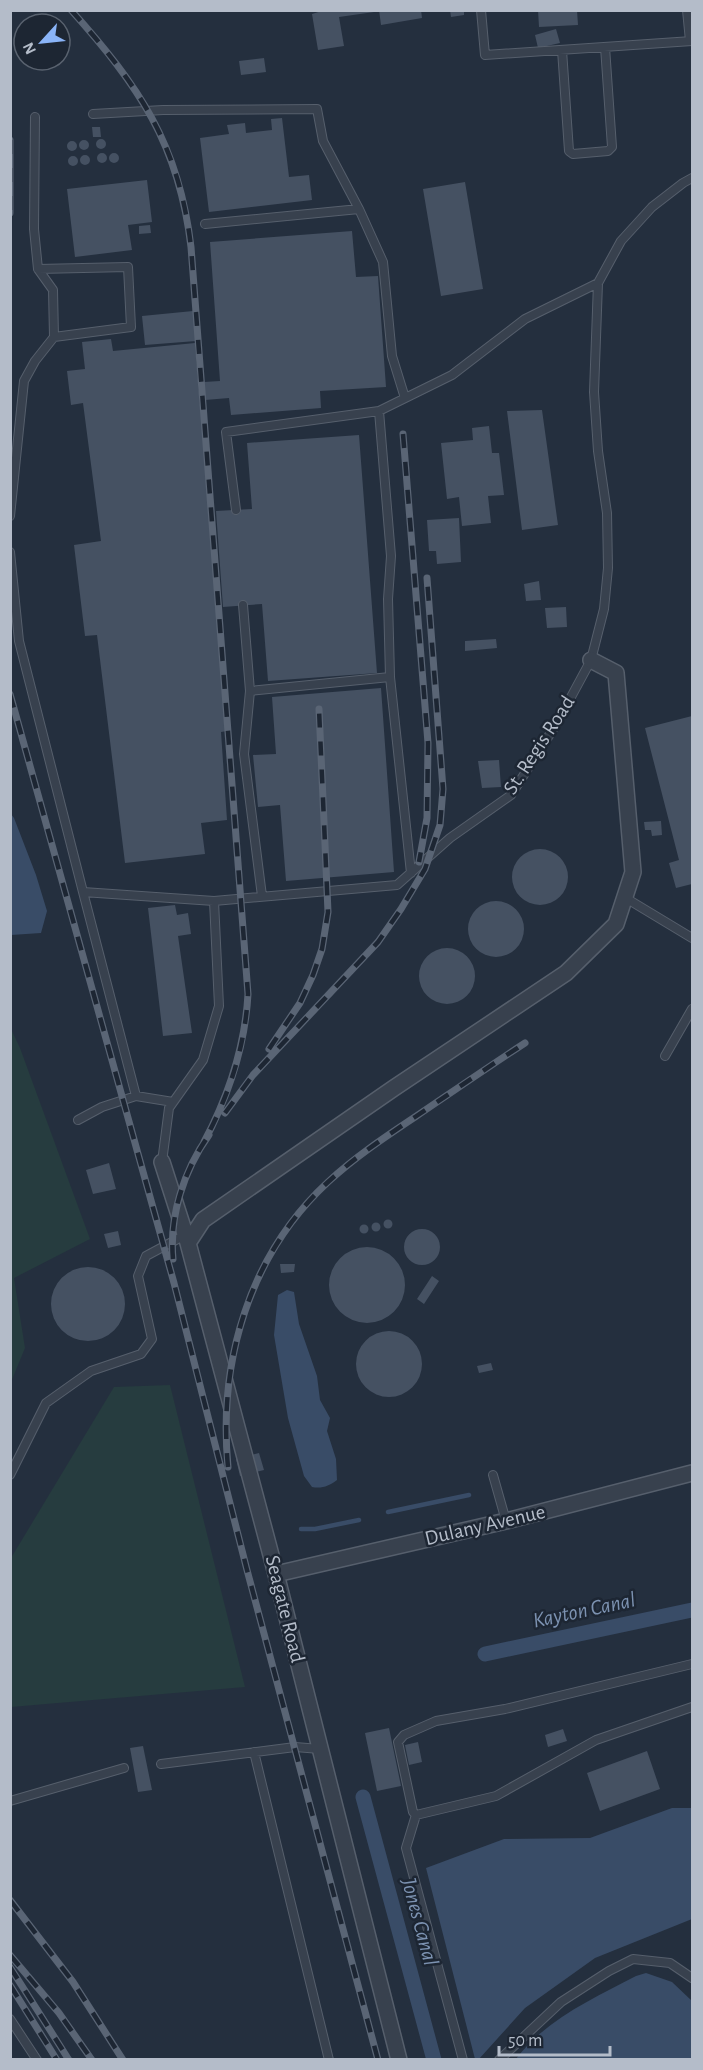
<svg xmlns="http://www.w3.org/2000/svg" width="703" height="2070" font-family="'Alegreya Sans',sans-serif">
<style>
.green{fill:#263c3f}
.water{fill:#394c67}
.lines{fill:none;stroke-linecap:round;stroke-linejoin:round}
.stream{stroke:#394c67;stroke-width:4.5}
.canal{stroke:#394c67;stroke-width:15}
.building{fill:#455162}
.lane-casing{stroke:#565f6c;stroke-width:10}
.street-casing{stroke:#565f6c;stroke-width:18}
.lane{stroke:#38414e;stroke-width:8}
.street{stroke:#38414e;stroke-width:15}
.rail-casing{stroke:#5a6575;stroke-width:7}
.rail{stroke:#1d2633;stroke-width:4.5;stroke-dasharray:14;stroke-linecap:butt}
.labels{text-anchor:middle;dominant-baseline:central;stroke-width:5;stroke-linejoin:round;paint-order:stroke}
.street-label{font-size:21px;fill:#b4bcc9;stroke:#1d2633}
.water-label{font-size:22px;font-style:italic;fill:#7c92b1;stroke:#1d2633}
</style>
<rect width="100%" height="100%" fill="#242f3e"/>
<path class="green" d="M11 1029 20 1048 90 1239 14 1278 25 1348 11 1382Z
M170 1385 245 1687 11 1707V1558L114 1387Z"/>
<path class="water" d="M11 814 14 818 36 875 47 911 41 933 11 935Z
M287 1290 294 1292 299 1324 317 1376 320 1400 330 1418 327 1431 336 1459 337 1480C329 1486 322 1489 312 1487L304 1476 288 1418 274 1335 278 1295Z
M672 1808H692V1919L595 1958 525 2008 479 2059H475L426 1868 504 1839 590 1838Z
M646 1973 672 1982 692 2001V2059H516C545 2020 594 1998 636 1976Z"/>
<g class="lines">
<path class="stream" d="M388 1512 469 1495
M301 1529H315L359 1520"/>
<path class="canal" d="M485 1654 692 1610
M363 1797 434 2060"/>
</g>
<path class="building" d="M325 10H374V12L339 17 344 46 318 50 312 14Z
M379 10H421L422 18 381 25Z
M450 10H464V15L451 17Z
M538 10H577L578 25 539 27Z
M556 29 560 43 538 48 535 35Z
M264 58 266 72 241 75 239 61Z
M282 118 289 177 309 175 312 200 209 212 200 138 229 134 227 125 245 123 246 133 272 130 271 119Z
M92 127H100L101 137H93Z
M96 144a5 5 0 1 1 10 0a5 5 0 1 1-10 0Z
M79 145a5 5 0 1 1 10 0a5 5 0 1 1-10 0Z
M67 146a5 5 0 1 1 10 0a5 5 0 1 1-10 0Z
M109 158a5 5 0 1 1 10 0a5 5 0 1 1-10 0Z
M97 158a5 5 0 1 1 10 0a5 5 0 1 1-10 0Z
M80 160a5 5 0 1 1 10 0a5 5 0 1 1-10 0Z
M68 161a5 5 0 1 1 10 0a5 5 0 1 1-10 0Z
M147 180 152 222 128 225 132 250 75 257 67 189Z
M465 182 483 289 441 296 423 189Z
M150 225 151 233 139 234V226Z
M352 231 356 277 378 276 386 387 320 391 321 408 231 415 229 398 205 400 204 382 220 381 210 242Z
M193 311 196 341 145 345 142 316Z
M111 339 113 351 195 343 200 405 202 407 227 731 221 732 227 820 201 823 205 854 125 863 97 635 85 636 74 545 101 541 83 403 71 405 67 371 85 369 82 342Z
M542 410 558 525 522 530 507 411Z
M489 426 492 453H499L504 495 488 496 491 523 462 526 459 497 447 499 441 443 473 440 472 428Z
M359 435 377 673 268 681 262 604 223 607 216 511 252 509 247 443Z
M459 518 461 562 437 564 436 551H429L427 520Z
M539 581 541 600 526 601 524 584Z
M566 607 567 627 547 628 545 608Z
M496 639 497 648 465 651V641Z
M381 688 394 872 286 881 280 805 258 807 253 755 276 754 272 697Z
M692 716V884L676 888 669 863 679 860 645 728Z
M499 760 501 787 482 788 478 761Z
M661 821 662 835 652 836 651 830H645L644 822Z
M512 877a28 28 0 1 1 56 0a28 28 0 1 1-56 0Z
M468 929a28 28 0 1 1 56 0a28 28 0 1 1-56 0Z
M175 905 177 915 188 913 191 934 178 936 192 1033 163 1036 148 908Z
M419 976a28 28 0 1 1 56 0a28 28 0 1 1-56 0Z
M109 1163 116 1189 93 1194 86 1170Z
M383.5 1224a4.5 4.5 0 1 1 9 0a4.5 4.5 0 1 1-9 0Z
M371.5 1227a4.5 4.5 0 1 1 9 0a4.5 4.5 0 1 1-9 0Z
M359.5 1229a4.5 4.5 0 1 1 9 0a4.5 4.5 0 1 1-9 0Z
M404 1247a18 18 0 1 1 36 0a18 18 0 1 1-36 0Z
M118 1231 121 1245 108 1248 104 1234Z
M329 1285a38 38 0 1 1 76 0a38 38 0 1 1-76 0Z
M280 1264H295L294 1272 281 1273Z
M51 1304a37 37 0 1 1 74 0a37 37 0 1 1-74 0Z
M432 1276 439 1281 424 1304 417 1299Z
M356 1364a33 33 0 1 1 66 0a33 33 0 1 1-66 0Z
M491 1363 493 1370 479 1373 477 1366Z
M259 1453 264 1470 240 1476 236 1459Z
M389 1728 401 1786 377 1791 365 1733Z
M563 1729 567 1741 548 1747 545 1735Z
M418 1742 422 1762 409 1765 405 1745Z
M143 1746 152 1790 138 1792 130 1748Z
M647 1751 660 1789 600 1811 587 1773Z"/>
<g class="lines">
<defs>
<path id="lane" d="M481 10 485 55 692 41
M687 10 690 41
M562 50 569 151 573 154 608 151 612 147 605 47
M93 114 163 110 317 109 323 141 359 209 383 262 392 356 405 398
M205 224 359 209
M38 269 128 267 131 327 54 337
M379 411 452 375 525 319 598 283
M236 510 226 432 379 411 391 556 388 599 390 677
M10 516 24 381 35 361 54 337 53 290 38 269 34 229 35 117
M10 552 19 641 83 892 214 901
M243 605 250 691
M83 892 136 1096
M262 896 244 754 250 691 390 677 411 873
M624 897 692 938
M665 1056 692 1009
M78 1120 102 1107 136 1096 173 1102
M162 1162 169 1108 203 1060 219 1006 214 901 397 885 450 838 511 795 557 723 591 660 604 609 608 568 607 513 598 451 594 392 598 283 621 241 652 207 683 183 692 178
M10 1475 46 1403 91 1371 141 1354 152 1339 138 1276 146 1256 185 1235
M493 1475 506 1521
M692 1664 505 1709 436 1721 404 1735 398 1742 413 1812 416 1815 496 1796 596 1740 692 1707
M254 1752 329 2060
M161 1764 295 1747 320 1749
M10 1801 124 1768
M416 1815 406 1848 463 2060
M10 2019 37 2060
M499 2060 561 2002 609 1971 633 1959 670 1963 692 1978"/>
<path id="street" d="M162 1162 188 1243 276 1574 399 2060
M188 1243 203 1220 394 1088 566 973 616 924 633 872 616 673 591 660
M276 1574 506 1521 692 1473"/>
</defs>
<use href="#lane" class="lane-casing"/>
<use href="#street" class="street-casing"/>
<use href="#lane" class="lane"/>
<use href="#street" class="street"/>
<defs>
<path id="rail" d="M71 10C139 86 179 144 191 247L248 994C245 1048 229 1095 204 1142
M10 140V213
M403 434 428 743 427 818 419 862
M10 694 174 1283 247 1570 378 2060
M269 1049 300 1003 313 975 322 949 328 912 319 709
M225 1113 253 1075 378 942 401 909 425 869 440 825 443 789 427 578
M173 1259C169 1216 184 1170 209 1135
M228 1467C218 1362 249 1255 328 1182 355 1157 385 1137 415 1117 452 1092 488 1067 525 1043
M10 1900 73 1982 123 2060
M10 1955 59 2013 92 2060
M10 1967 69 2060
M10 1985 57 2060"/>
</defs>
<use href="#rail" class="rail-casing"/>
<use href="#rail" class="rail"/>
</g>
<g class="labels">
<g class="street-label">
<text transform="translate(539 745) rotate(-57)">St. Regis Road</text>
<text transform="translate(485 1525) rotate(-13)">Dulany Avenue</text>
<text transform="translate(285 1609) rotate(76)">Seagate Road</text>
</g>
<g class="water-label">
<text transform="translate(584 1610) rotate(-12)">Kayton Canal</text>
<text transform="translate(420 1922) rotate(75)">Jones Canal</text>
</g>
</g>
<rect width="703" height="2070" fill="none" stroke="#b4bcc9" stroke-width="24"/>
<g transform="translate(42 42) rotate(243)"><circle r="28" fill="#1d2633" stroke="#59626f" stroke-width="1.5"/>
<path d="M0-4.5L10 22L0 15L-10 22Z" fill="#8ab4f8"/>
<text y="-9" font-size="16" font-weight="bold" text-anchor="middle" fill="#b4bcc9">N</text>
</g>
<path d="M499 2046v9h111v-9" fill="none" stroke="#b4bcc9" stroke-width="3"/>
<text x="508" y="2046" font-size="18" fill="#b4bcc9" stroke="#1d2633" stroke-width="4.5" paint-order="stroke">50 m</text>
</svg>
